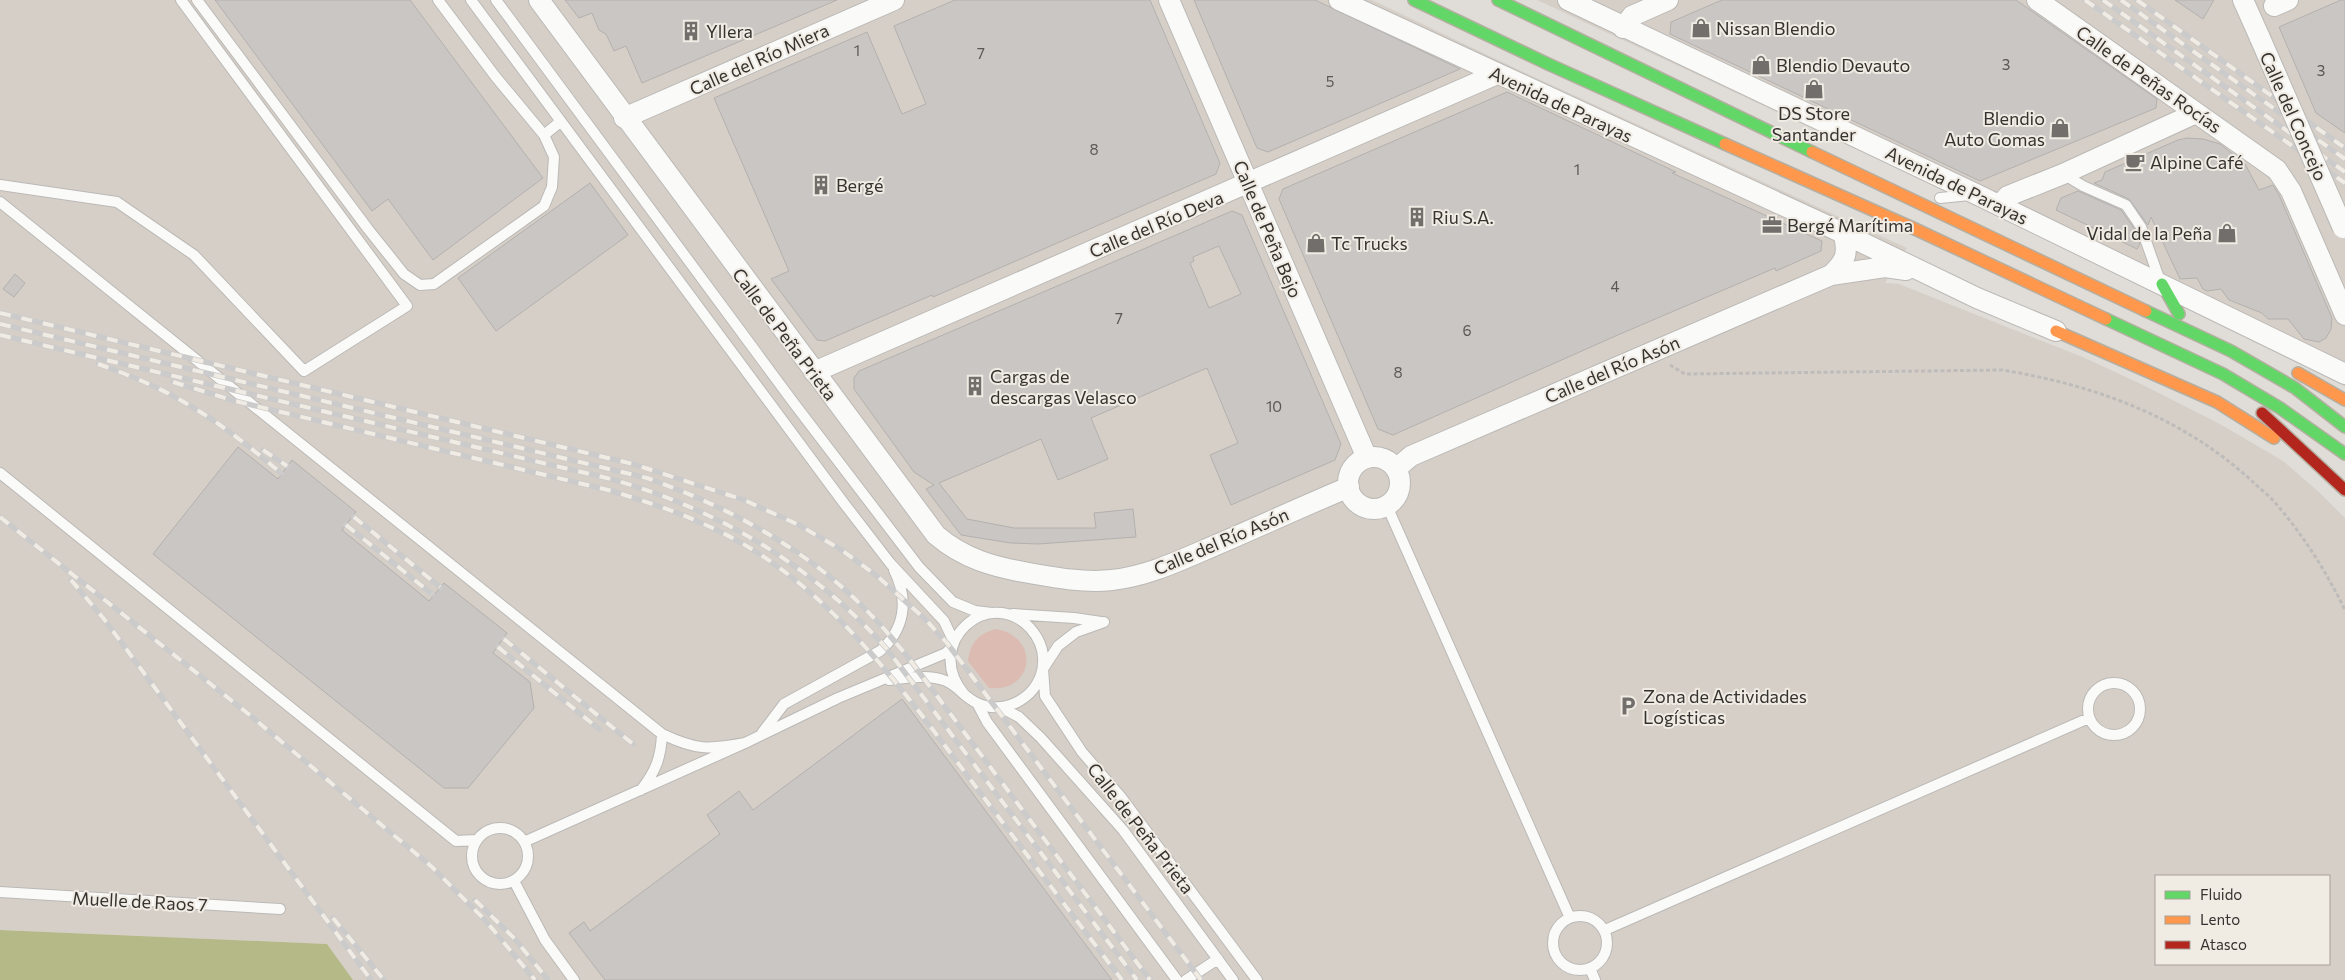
<svg xmlns="http://www.w3.org/2000/svg" width="2345" height="980" font-family="Commissioner,sans-serif">
<style>
.built{fill:#d6cfc7;fill-rule:evenodd}
.green{fill:#dbbbb2}
.water{fill:#b5b988}
.building{fill:#cac6c4;stroke:#b3b0ae;fill-rule:evenodd}
.lines{fill:none;stroke-linecap:round;stroke-linejoin:round}
.lane-casing{stroke:#bbb9b6;stroke-width:12}
.street-casing{stroke:#bbb9b6;stroke-width:22}
.fast-casing{stroke:#b4afa1;stroke-width:14}
.slow-casing{stroke:#b4afa1;stroke-width:14}
.jam-casing{stroke:#b4afa1;stroke-width:14}
.path{stroke:#bebcba;stroke-width:3;stroke-dasharray:4 2.5;stroke-linecap:butt}
.lane{stroke:#fafaf9;stroke-width:10}
.street{stroke:#fafaf9;stroke-width:20}
.fast{stroke:#63d668;stroke-width:11}
.slow{stroke:#ff974d;stroke-width:11}
.jam{stroke:#b3261e;stroke-width:11}
.rail-casing{stroke:#cccbcb;stroke-width:5.5}
.rail{stroke:#f0ebe3;stroke-width:4;stroke-dasharray:11;stroke-linecap:butt}
.street-bridge-casing{stroke:#bbb9b6;stroke-width:22;stroke-linecap:butt}
.street-bridge{stroke:#fafaf9;stroke-width:20}
.labels{text-anchor:middle;dominant-baseline:central;stroke-width:4;stroke-linejoin:round;paint-order:stroke}
.number-label{font-size:15px;fill:#5c5856}
.poi-label{font-size:18px;fill:#353230;stroke:#f0ebe3;text-anchor:start}
.street-label{font-size:18px;fill:#353230;stroke:#f0ebe3}
</style>
<rect width="100%" height="100%" fill="#e0ddd9"/>
<path class="built" d="M0 0H1372L1519 70 1907 248 1885 283 1899 284 2085 358 2141 384 2220 424 2283 461 2320 493 2345 518V980H353L327 944 0 930ZM2156 876H2329V964H2156Z
M1537 0H2345V387L2319 370 1995 214Z"/>
<path class="green" d="M996 629C1041 637 1034 693 989 688L968 661C970 643 978 634 996 629Z"/>
<path class="water" d="M0 930 327 944 353 980H0Z"/>
<path class="building" d="M215 0H410L543 178 433 260 388 199 372 211Z
M565 0H837L642 83 626 46 614 51 606 34 599 30 592 13 579 18Z
M955 0H1150L1220 163 1216 174 933 297 932 295 825 341 817 340 771 279 789 271 714 98 867 32 902 114 926 104 894 26Z
M1194 0H1315L1460 69 1268 152 1257 148Z
M1722 0H2016L2157 99 2156 108 1980 181 1670 34 1671 22Z
M2175 0H2214L2203 19Z
M2341 0H2345V133L2316 113 2279 27Z
M1507 92 1676 172 1672 173 1822 241 1821 251 1776 271 1775 268 1620 334 1393 435 1378 429 1279 199 1283 189Z
M2187 138 2203 139 2220 144 2245 164 2259 190 2273 185 2279 195 2332 318 2331 329 2326 338 2319 342 2304 339 2288 319H2268L2262 313 2229 300 2221 289 2207 291 2203 289 2197 278 2180 279 2151 217 2148 225 2129 199 2094 183 2102 180 2105 172 2178 140Z
M590 183 628 235 496 331 458 278Z
M2078 191 2121 210 2135 230 2140 244 2137 249 2056 210 2061 198Z
M1232 211 1242 215 1341 444 1335 460 1231 505 1210 455 1238 443 1207 368 1091 418 1108 459 1058 480 1041 439 939 483 967 519 1014 528H1096L1094 513 1133 509 1136 537 1038 544 1011 543 961 535 926 489 934 485 914 472 854 389V378L859 371ZM1219 246 1241 294 1209 308 1190 263 1194 261 1193 257Z
M15 274 25 283 14 297 3 289Z
M238 447 278 479 292 460 356 512 342 530 429 601 444 583 507 633 493 653 530 682 534 708 468 788H444L153 554Z
M902 699 1112 980H605L569 933 584 922 590 931 720 834 707 815 739 791 753 810Z"/>
<g class="lines">
<defs>
<path id="lane" d="M197 0 368 229 404 274 420 285 434 284 544 206 552 187 554 157 544 135 495 76 438 0
M471 0 843 502 890 563 944 621 953 640 952 645
M496 0 793 402 919 567 953 602 975 611 992 613
M544 135 560 122
M2063 174 2083 186 2126 205 2141 227 2160 281
M0 185 117 202 194 255 304 371 407 306 181 0
M1940 198 1970 195
M0 202 662 734C696 750 708 750 745 743
M0 473 456 841 476 840
M1387 506 1570 918
M1013 614 1074 618 1101 622
M1104 622 1076 632 1058 646 1043 669 1045 696 1082 752 1121 797 1257 980
M889 680C906 678 929 674 946 681 958 686 965 698 977 703 1006 717 1042 695 1043 663 1044 650 1039 638 1030 628 988 584 922 644 964 694
M2088 709a26 26 0 1 1 52 0a26 26 0 1 1-52 0Z
M977 703 987 722 1177 980
M1000 707 1019 717 1041 738 1123 830 1233 980
M762 733 784 704 880 651C905 629 909 600 894 570
M641 790C656 771 661 757 662 734
M472 856a28 28 0 1 1 56 0a28 28 0 1 1-56 0Z
M526 841 745 743 838 698 946 653 951 648
M514 881 545 940 574 980
M0 892 280 909
M1553 943a27 27 0 1 1 54 0a27 27 0 1 1-54 0Z
M1605 930 2089 718
M1590 968 1595 980
M1186 980 1218 959"/>
<path id="street" d="M539 0 936 535C964 559 994 567 1029 573 1057 578 1085 583 1112 580 1149 576 1183 559 1216 545 1260 526 1304 506 1349 487
M1169 0 1367 458
M1339 0 1830 227 1977 298 2056 331
M1568 0 1978 195 2345 374
M2037 0 2277 170 2291 191 2345 315
M2243 0 2260 38
M2274 6 2288 0
M1623 28 1632 16 1668 0
M624 118 894 0
M2000 205 2008 196 2063 174 2196 113
M1831 275C1846 261 1849 253 1843 233
M814 372 1497 74
M1348 483a26 26 0 1 1 52 0a26 26 0 1 1-52 0Z
M1396 469 1411 456 1831 275 1885 267 1906 270"/>
<path id="fast" d="M1414 0 1548 64 1725 144
M1498 0 1812 152
M2162 284 2179 314
M2146 311 2231 351 2295 388 2345 427
M2106 319 2223 374 2280 408 2345 454"/>
<path id="slow" d="M1725 144 1915 229 2106 319
M1812 152 2146 311
M2056 331 2217 402 2274 438
M2298 373 2345 400"/>
<path id="jam" d="M2262 413 2345 490"/>
</defs>
<use href="#lane" class="lane-casing"/>
<use href="#street" class="street-casing"/>
<use href="#fast" class="fast-casing"/>
<use href="#slow" class="slow-casing"/>
<use href="#jam" class="jam-casing"/>
<path class="path" d="M1670 365 1685 374 2002 370C2095 385 2182 417 2252 481 2260 489 2270 496 2277 505 2304 536 2327 573 2345 610"/>
<use href="#lane" class="lane"/>
<use href="#street" class="street"/>
<use href="#fast" class="fast"/>
<use href="#slow" class="slow"/>
<use href="#jam" class="jam"/>
<defs>
<path id="rail" d="M2085 0 2345 183
M2103 0 2345 172
M2121 0 2345 159
M2137 0 2345 148
M0 313 633 464 744 500 799 525 840 549 876 575 925 619 947 643 1201 980
M0 324 647 478C729 507 811 551 872 616 884 628 895 642 907 656L1150 980
M0 335 611 479C718 509 813 566 887 649L1137 980
M98 364C127 374 156 386 182 401 218 421 250 447 281 473
M173 382 235 401 608 490C662 506 714 524 761 555 847 612 906 694 967 775 1018 843 1070 912 1122 980
M263 450 287 466
M0 517 246 712 432 867 485 920 535 980
M354 517 440 587
M346 525 432 594
M71 580 104 619 371 980
M504 639 633 744
M498 647 599 729
M475 900 515 939 548 980
M333 918 384 980"/>
</defs>
<use href="#rail" class="rail-casing"/>
<use href="#rail" class="rail"/>
<defs>
<path id="street-bridge" d="M2260 38 2343 228"/>
</defs>
<use href="#street-bridge" class="street-bridge-casing"/>
<use href="#street-bridge" class="street-bridge"/>
</g>
<defs>
<symbol id="shop-bare" viewBox="-9 -9 18 18"><path d="M-5-2.5h2.3a2.7 3.5 0 0 1 5.4 0H5L5.5 6h-11ZM-1.5-2.5h3a1.5 2.3 0 0 0-3 0Z" fill="#716e6b" stroke="#f0ebe3" stroke-width="2.5" paint-order="stroke"/></symbol>
<symbol id="building-bare" viewBox="-9 -9 18 18"><path d="M-4-6H4V6H1V3H-1V6H-4ZM-2.5-4.3h1.7v1.8h-1.7ZM.8-4.3h1.7v1.8H.8ZM-2.5-1h1.7V.8h-1.7ZM.8-1h1.7V.8H.8Z" fill="#716e6b" stroke="#f0ebe3" stroke-width="2.5" paint-order="stroke"/></symbol>
<symbol id="cafe-bare" viewBox="-9 -9 18 18"><path d="M-5.5-4.5H6V0H3Q3 3.5 0 3.5H-2.5Q-5.5 3.5-5.5 0ZM3-3.2v2h1.7v-2ZM-6 4.5H4V6H-6Z" fill="#716e6b" stroke="#f0ebe3" stroke-width="2.5" paint-order="stroke"/></symbol>
<symbol id="office-bare" viewBox="-9 -9 18 18"><path d="M-6-3h4V-5.5h4V-3h4V5H-6ZM-1-4.5V-3h2v-1.5ZM-6 0V1H6V0Z" fill="#716e6b" stroke="#f0ebe3" stroke-width="2.5" paint-order="stroke"/></symbol>
<symbol id="parking-bare" viewBox="-9 -9 18 18"><path d="M-3.5-5.5H1a3.5 3.5 0 0 1 0 7H-1V5.5H-3.5ZM-1-3.4V-.6H.8a1.4 1.4 0 0 0 0-2.8Z" fill="#716e6b" stroke="#f0ebe3" stroke-width="2.5" paint-order="stroke"/></symbol>
</defs>
<g fill-rule="evenodd">
<use href="#shop-bare" x="1687" y="14" width="28" height="28"/>
<use href="#building-bare" x="677" y="17" width="28" height="28"/>
<use href="#shop-bare" x="1747" y="51" width="28" height="28"/>
<use href="#shop-bare" x="1800" y="75" width="28" height="28"/>
<use href="#shop-bare" x="2046" y="114" width="28" height="28"/>
<use href="#cafe-bare" x="2121" y="148" width="28" height="28"/>
<use href="#building-bare" x="807" y="171" width="28" height="28"/>
<use href="#building-bare" x="1403" y="203" width="28" height="28"/>
<use href="#office-bare" x="1758" y="211" width="28" height="28"/>
<use href="#shop-bare" x="2213" y="219" width="28" height="28"/>
<use href="#shop-bare" x="1302" y="229" width="28" height="28"/>
<use href="#building-bare" x="961" y="372" width="28" height="28"/>
<use href="#parking-bare" x="1614" y="692" width="28" height="28"/>
</g>
<g class="labels">
<g class="number-label">
<text x="857" y="50">1</text>
<text x="981" y="53">7</text>
<text x="2006" y="64">3</text>
<text x="2321" y="70">3</text>
<text x="1330" y="81">5</text>
<text x="1094" y="149">8</text>
<text x="1577" y="169">1</text>
<text x="1615" y="286">4</text>
<text x="1119" y="318">7</text>
<text x="1467" y="330">6</text>
<text x="1398" y="372">8</text>
<text x="1274" y="406">10</text>
</g>
<g class="poi-label">
<text x="1716" y="28">Nissan Blendio</text>
<text x="706" y="31">Yllera</text>
<text x="1776" y="65">Blendio Devauto</text>
<text x="1814" y="113" text-anchor="middle">DS Store<tspan x="1814" dy="21">Santander</tspan></text>
<text x="2045" y="118" text-anchor="end">Blendio<tspan x="2045" dy="21">Auto Gomas</tspan></text>
<text x="2150" y="162">Alpine Café</text>
<text x="836" y="185">Bergé</text>
<text x="1432" y="217">Riu S.A.</text>
<text x="1787" y="225">Bergé Marítima</text>
<text x="2212" y="233" text-anchor="end">Vidal de la Peña</text>
<text x="1331" y="243">Tc Trucks</text>
<text x="990" y="376">Cargas de<tspan x="990" dy="21">descargas Velasco</tspan></text>
<text x="1643" y="696">Zona de Actividades<tspan x="1643" dy="21">Logísticas</tspan></text>
</g>
<g class="street-label">
<text transform="translate(759 59) rotate(-24)">Calle del Río Miera</text>
<text transform="translate(2149 79) rotate(35)">Calle de Peñas Rocías</text>
<text transform="translate(1561 104) rotate(25)">Avenida de Parayas</text>
<text transform="translate(2294 116) rotate(66)">Calle del Concejo</text>
<text transform="translate(1957 185) rotate(26)">Avenida de Parayas</text>
<text transform="translate(1156 224) rotate(-23)">Calle del Río Deva</text>
<text transform="translate(1268 229) rotate(67)">Calle de Peña Bejo</text>
<text transform="translate(785 334) rotate(53)">Calle de Peña Prieta</text>
<text transform="translate(1612 369) rotate(-23)">Calle del Río Asón</text>
<text transform="translate(1221 541) rotate(-23)">Calle del Río Asón</text>
<text transform="translate(1141 828) rotate(52)">Calle de Peña Prieta</text>
<text transform="translate(140 901) rotate(3)">Muelle de Raos 7</text>
</g>
</g>
<rect x="2155" y="875" width="175" height="90" fill="#f0ebe3" stroke="#a5a19b"/>
<rect x="2165" y="891" width="25" height="8" fill="#63d668" stroke="#a5a19b"/>
<text x="2200" y="900" font-size="15" fill="#353230">Fluido</text>
<rect x="2165" y="916" width="25" height="8" fill="#ff974d" stroke="#a5a19b"/>
<text x="2200" y="925" font-size="15" fill="#353230">Lento</text>
<rect x="2165" y="941" width="25" height="8" fill="#b3261e" stroke="#a5a19b"/>
<text x="2200" y="950" font-size="15" fill="#353230">Atasco</text>
</svg>
